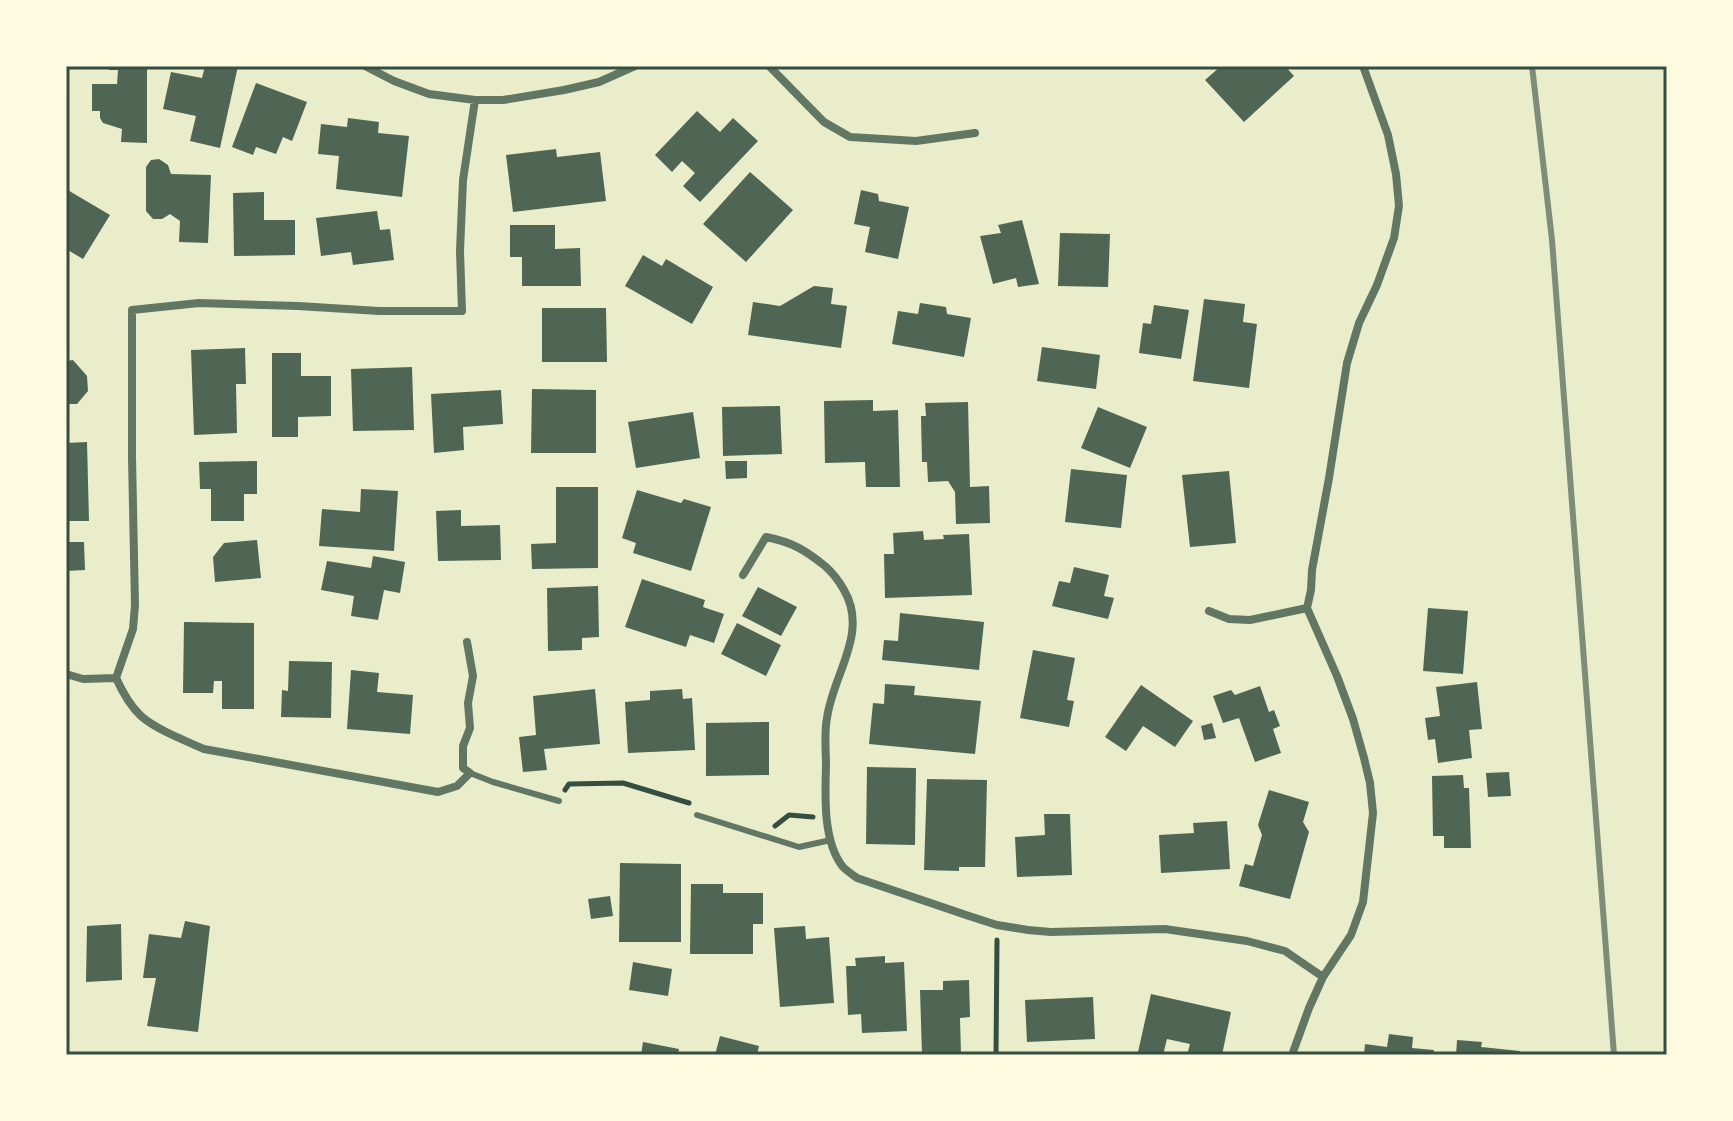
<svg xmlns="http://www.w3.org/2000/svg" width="1733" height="1121" font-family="'Open Sans',sans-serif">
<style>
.building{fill:#4f6655}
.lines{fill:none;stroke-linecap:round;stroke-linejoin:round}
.path{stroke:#344e41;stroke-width:5}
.service{stroke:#617663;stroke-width:6}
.minor{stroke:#617663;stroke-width:8}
.rail{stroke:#7c8e77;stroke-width:6}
.neatline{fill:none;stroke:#344e41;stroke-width:3}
</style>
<rect width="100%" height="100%" fill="#e9edc9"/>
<path class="building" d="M109 66H147V143L121 142 122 129 103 123 100 118V111H92V84H117L118 70H109Z
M205 66H238L220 148 190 141 196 116 163 109 171 72 202 78Z
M1221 66H1285L1294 76 1244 122 1205 80Z
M256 83 307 102 292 141 283 137 276 154 256 147 253 155 232 147Z
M697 111 720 132 733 118 758 141 700 202 683 186 695 173 682 161 672 172 655 155Z
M348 118 379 122 378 133 409 136 402 197 336 189 339 156 318 154 321 124 347 127Z
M556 149 557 157 600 152 606 201 513 212 506 155Z
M159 159 168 165 171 174 211 175 208 243 179 242 180 221 170 214 162 219H153L146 211V167L151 160Z
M750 172 793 210 746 262 703 224Z
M66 189 110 215 83 259 66 249Z
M861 190 878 194 879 201 909 207 898 259 865 252 870 227 854 224Z
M264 192V220H295V255L234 256 233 193Z
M377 211 380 230 390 229 394 260 353 265 351 252 321 256 316 218Z
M1022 220 1039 284 1018 287 1016 278 993 284 980 236 1001 233 998 225Z
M510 225H555V249L580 248 581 286H522V257H510Z
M1060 233 1110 234 1108 287 1058 286Z
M643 255 662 266 666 259 713 287 692 324 625 286Z
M814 286 833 288 831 304 847 306 841 348 748 335 753 302 780 306Z
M1204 299 1245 304 1243 322 1257 324 1249 388 1193 381Z
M920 303 946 307 947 314 971 318 964 357 892 344 898 311 918 314Z
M1154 305 1189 310 1181 359 1139 353 1143 323 1151 324Z
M542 308H606L607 362H542Z
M1042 347 1100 355 1096 389 1037 381Z
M245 348 246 384H236L237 433 194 435 191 350Z
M272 353H301V376H331V416L298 417V437H272Z
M73 360 87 376 88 391 77 404H66V361Z
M412 367 414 430 353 431 351 369Z
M532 389 596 390V453H531Z
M501 390 503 424 463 427 464 450 434 453 431 394Z
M873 400V411L898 410 900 487H866L865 462 825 463 824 401Z
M968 402 970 487 989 486 990 523 956 524 955 492 948 481 928 482 927 462H922L921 416H926L925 403Z
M780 406 782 454 723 456 722 407Z
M1098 407 1147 427 1130 468 1081 448Z
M693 412 700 458 636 468 628 422Z
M87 442 89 521H66V443Z
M257 461V494H244V521H211V489H200L199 462Z
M725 461H747V478L726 479Z
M1071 469 1127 475 1121 528 1065 522Z
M1229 471 1236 543 1190 547 1182 475Z
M556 487H598V568L532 569 531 544 556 543Z
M361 489 398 491 394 551 319 546 322 509 360 512Z
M637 490 681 503 684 499 711 507 691 571 633 553 636 543 622 538Z
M461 510V526L500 525 501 560 438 561 436 511Z
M923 531 924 540 944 539 943 535 969 534 972 595 885 598 884 554H894L893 533Z
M257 540 261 578 215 582 213 557 224 543Z
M66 542H84L85 570 66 571Z
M373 556 405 562 400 593 384 590 378 620 351 616 354 596 321 590 327 561 371 568Z
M1074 567 1109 575 1104 596 1114 598 1108 619 1052 606 1059 581 1070 583Z
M642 579 705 600 703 607 724 614 714 643 690 635 686 647 625 627Z
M598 586 599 637 582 638V650L548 651 547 588Z
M758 587 797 607 781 636 742 616Z
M1428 608 1468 611 1463 674 1423 671Z
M900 613 984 622 979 670 882 660 884 640 898 641Z
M184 622 254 623V709H222V681H214L213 693H183Z
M737 623 781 645 766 676 721 654Z
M1033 650 1075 658 1067 700 1074 701 1069 727 1020 718Z
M289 661 332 662 331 718 281 717 282 690 288 691Z
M351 670 379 673 377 692 413 695 410 734 347 729Z
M1477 682 1482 729 1469 730 1472 758 1438 763 1435 739 1428 740 1425 718 1440 716 1436 687Z
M885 684 915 686 914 695 981 701 975 754 869 744 873 703 884 704Z
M1141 685 1193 721 1175 747 1143 726 1126 751 1105 737Z
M1260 686 1269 712 1274 710 1280 726 1273 729 1281 753 1255 762 1239 718 1223 723 1213 696 1231 690 1235 695Z
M595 689 600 744 544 749 547 770 523 772 519 737 536 735 533 696Z
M682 689 683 699 692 698 695 750 628 753 625 702 650 700V691Z
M769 722V775L706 776V723Z
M1212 723 1216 738 1204 740 1201 726Z
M867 767 916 768 915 845 866 844Z
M1509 772 1511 796 1488 797 1486 773Z
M1463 775 1464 788H1469L1471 848H1444V836H1433L1432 776Z
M927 779 987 780 985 867H959V871L924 870Z
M1269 790 1309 802 1303 822 1309 832 1290 899 1239 886 1245 864 1253 866 1262 835 1258 825Z
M1044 814H1070L1072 875 1017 877 1015 837 1045 835Z
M1227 821 1230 869 1161 873 1159 835 1194 833 1193 823Z
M620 863 681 864V942H619Z
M691 884H723V893H763V924H753V954H690Z
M610 896 613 916 591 919 588 899Z
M185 921 210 926 198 1032 147 1026 156 978H143L149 934 181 938Z
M121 924 122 980 86 982 87 926Z
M805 926 806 939 829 937 834 1003 780 1007 774 928Z
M885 956V963L904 962 907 1031 862 1033 861 1014 848 1015 846 966H856L855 958Z
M633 962 672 969 668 996 629 990Z
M969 980 970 1017 960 1018 961 1055H922L920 990H943V981Z
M1151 994 1231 1012 1222 1055H1187L1190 1044 1167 1039 1163 1055 1138 1052Z
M1093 997 1095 1039 1027 1042 1025 1000Z
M1389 1034 1413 1037 1412 1048 1434 1050 1433 1055H1364L1365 1044 1387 1047Z
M720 1036 759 1046 757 1055H715Z
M1457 1040 1482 1042 1481 1047 1520 1051 1519 1055H1456Z
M643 1042 679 1049 678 1055H641Z"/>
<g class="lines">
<path class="path" d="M565 790 569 784 623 783 689 803
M775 826 789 815 813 817
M996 1055 997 940"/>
<path class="service" d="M470 773 493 782 559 801
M697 815 799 847 831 840"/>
<path class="minor" d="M365 66 394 81 429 94 475 100H503L564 90 599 82 635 66
M769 66 824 122 850 137 916 141 975 133
M743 575 766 537C792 542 805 550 825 566 833 573 839 581 844 590 869 633 833 674 827 718 824 733 826 751 826 766 825 797 823 842 843 867 847 871 853 875 857 878L969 916 997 925 1028 930 1051 932 1165 929 1247 941 1285 951 1323 977
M1209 611 1229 619 1250 620 1307 608
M66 674 83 679 116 678C122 691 130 706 141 716 157 730 184 740 204 749L438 792 457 786 470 773 463 768V746L470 728 468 703 473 676 467 642
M116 678 133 629 135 605 132 457V310L199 303 298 306 379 311H462L460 251 463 180 475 100
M1292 1055 1309 1008 1323 977 1351 935 1363 902 1373 813 1370 783 1364 758 1353 719 1337 676 1307 608 1311 590 1312 570 1329 478 1347 363 1359 323 1377 285 1394 238 1399 206 1396 174 1388 135 1363 66"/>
<path class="rail" d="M1532 66 1552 240 1614 1055"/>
</g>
<rect width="1733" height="1121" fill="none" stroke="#fefae0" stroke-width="136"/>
<rect x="68" y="68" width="1597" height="985" class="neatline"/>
</svg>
